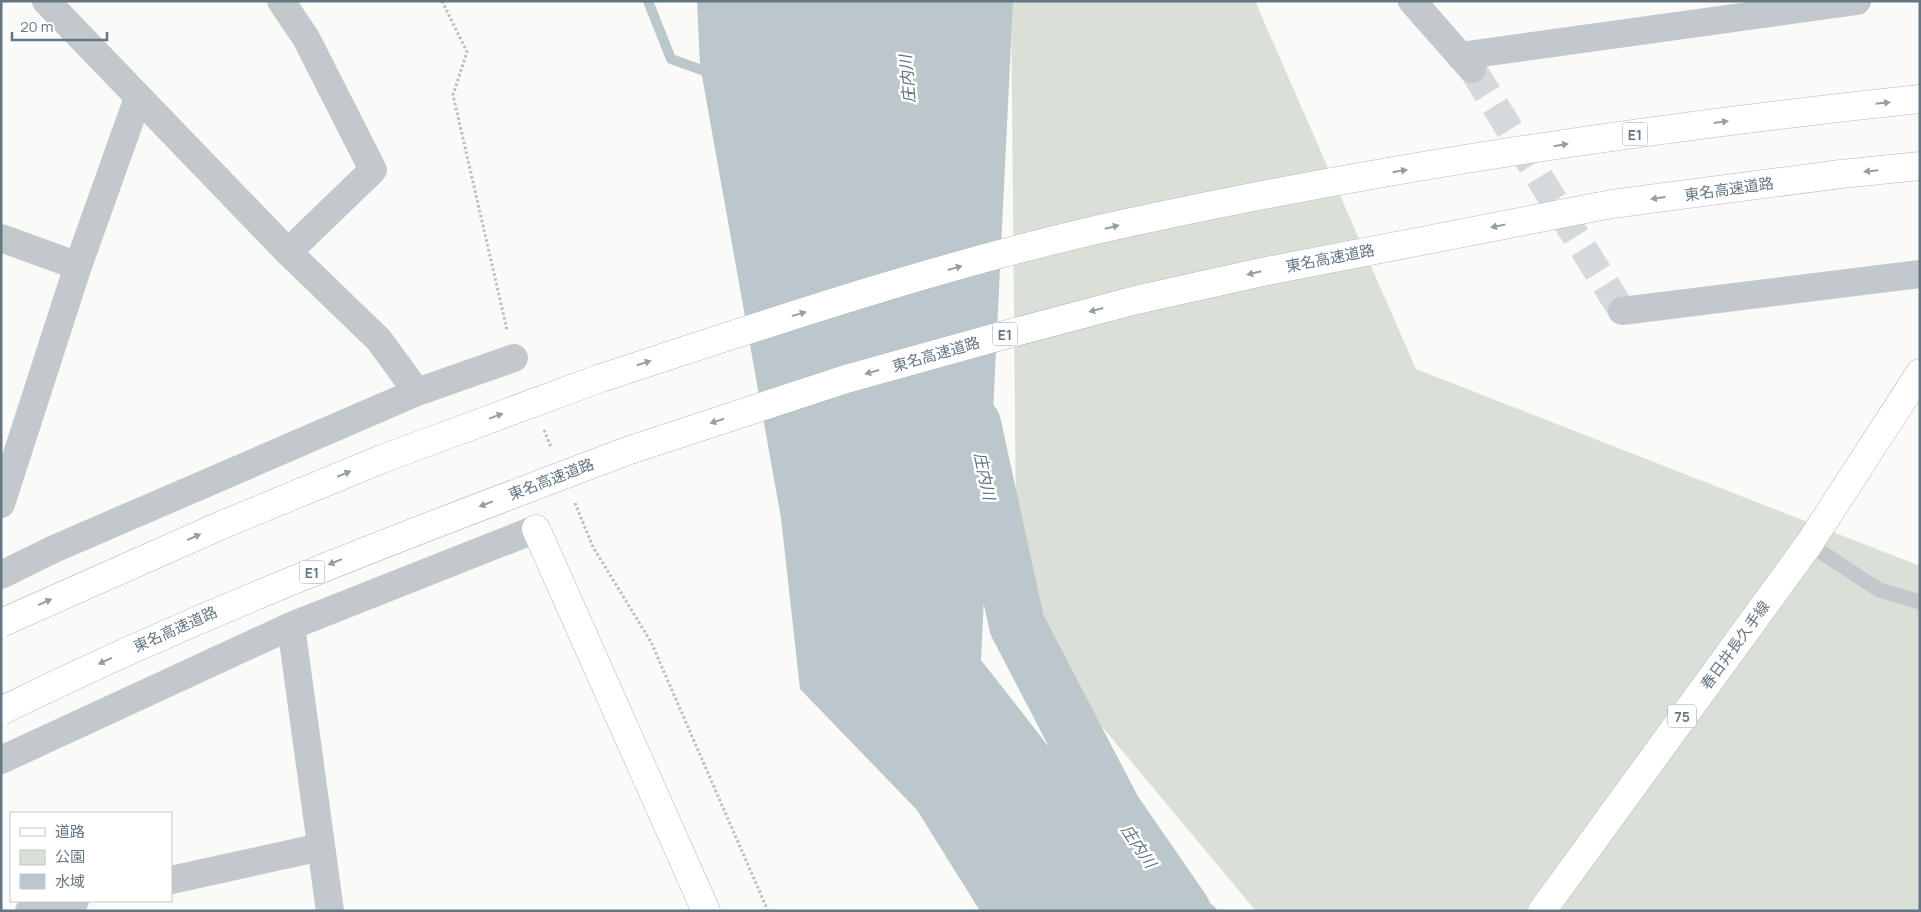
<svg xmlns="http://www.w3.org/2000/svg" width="1921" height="912" font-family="Manrope,'Noto Sans JP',sans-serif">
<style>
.green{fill:#dadfd7}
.water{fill:#bbc7cb}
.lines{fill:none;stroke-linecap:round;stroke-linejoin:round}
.stream{stroke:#bbc7cb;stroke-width:10}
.river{stroke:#bbc7cb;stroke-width:56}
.street-tunnel{stroke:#d5d9db;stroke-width:28;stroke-dasharray:28 14;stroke-linecap:butt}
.secondary-casing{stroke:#b3babf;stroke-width:29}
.primary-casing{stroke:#b5babe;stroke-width:29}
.highway-casing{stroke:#b4b9bd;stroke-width:29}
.path{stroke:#bbbfc2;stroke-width:3;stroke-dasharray:2.5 2.5;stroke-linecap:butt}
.lane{stroke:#c3c8cc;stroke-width:15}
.street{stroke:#c3c8cc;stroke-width:28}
.secondary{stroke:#fff;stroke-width:28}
.primary{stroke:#fff;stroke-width:28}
.highway{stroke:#fff;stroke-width:28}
.highway-bridge-casing{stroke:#b4b9bd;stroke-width:29;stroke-linecap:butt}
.highway-bridge{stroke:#fff;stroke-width:28}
.oneway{fill:#939fa8}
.labels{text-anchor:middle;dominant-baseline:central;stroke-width:5;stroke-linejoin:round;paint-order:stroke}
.shield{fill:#fff;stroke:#939fa8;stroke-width:1}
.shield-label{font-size:14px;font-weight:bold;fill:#657683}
.street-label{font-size:15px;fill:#657683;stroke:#fff}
.water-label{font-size:16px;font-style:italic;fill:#60757c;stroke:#fff}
</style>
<rect width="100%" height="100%" fill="#fafaf8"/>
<path class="green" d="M1011 1H1255L1416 369 1920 566V911H1256L1017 625Z"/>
<path class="water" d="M697 1H1013L981 660 1081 788 1219 911H980L917 810 800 689 781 518 700 65Z"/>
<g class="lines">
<path class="stream" d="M648 1 671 59 713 74"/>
<path class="river" d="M973 424 1017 625 1114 811 1183 911"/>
<path class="street-tunnel" d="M1473 70 1622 311"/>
<defs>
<path id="secondary" d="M536 529 706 911"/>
<path id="primary" d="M1542 911 1809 544 1920 373"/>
<path id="highway" d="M598 379C772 322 948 262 1127 223 1388 166 1654 127 1920 99
M630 450 846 379 1008 334 1136 300 1262 272 1612 204 1841 174 1920 166"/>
</defs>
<use href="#secondary" class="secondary-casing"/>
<use href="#primary" class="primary-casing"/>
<use href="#highway" class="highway-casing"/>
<path class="path" d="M442 1 467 52 453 95 507 330
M544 430 551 447
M575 503 593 547 651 642 768 911"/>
<path class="lane" d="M1809 544 1879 590 1920 602"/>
<path class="street" d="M46 1 288 252 379 340 417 392
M281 1 306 38 373 170 288 252
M1412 1 1472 69
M1460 56 1857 1
M1 238 78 266
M1622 311 1920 274
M1 504 78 266 138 98
M1 575 54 549 417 392 514 358
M291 626 330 911
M1 760 291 626 536 529
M171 880 321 847
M29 911 75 901"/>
<use href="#secondary" class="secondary"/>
<use href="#primary" class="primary"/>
<use href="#highway" class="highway"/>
<defs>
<path id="highway-bridge" d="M1 623 224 524 382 459 598 379
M1 711C205 610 417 530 630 450"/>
</defs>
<use href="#highway-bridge" class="highway-bridge-casing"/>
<use href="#highway-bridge" class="highway-bridge"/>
</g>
<defs><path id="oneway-solid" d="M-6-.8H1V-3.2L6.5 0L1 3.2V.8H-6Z" transform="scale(1.25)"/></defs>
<g class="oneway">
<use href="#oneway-solid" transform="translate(1883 103) rotate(-6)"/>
<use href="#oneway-solid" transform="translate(1721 122) rotate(-7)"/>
<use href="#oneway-solid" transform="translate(1561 145) rotate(-9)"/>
<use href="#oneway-solid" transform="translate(1400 171) rotate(-9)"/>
<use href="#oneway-solid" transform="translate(1871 171) rotate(174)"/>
<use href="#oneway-solid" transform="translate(1658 198) rotate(172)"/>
<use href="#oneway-solid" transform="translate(1498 226) rotate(169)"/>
<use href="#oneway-solid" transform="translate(1112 227) rotate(-14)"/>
<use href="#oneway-solid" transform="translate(955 268) rotate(-16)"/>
<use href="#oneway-solid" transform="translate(1254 273) rotate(167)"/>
<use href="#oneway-solid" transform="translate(1096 310) rotate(165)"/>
<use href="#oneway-solid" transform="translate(799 314) rotate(-16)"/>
<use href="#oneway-solid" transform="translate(644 363) rotate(-18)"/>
<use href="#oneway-solid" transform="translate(872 372) rotate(164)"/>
<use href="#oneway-solid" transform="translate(496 416) rotate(-20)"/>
<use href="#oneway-solid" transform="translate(717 421) rotate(162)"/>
<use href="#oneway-solid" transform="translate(344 474) rotate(-23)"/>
<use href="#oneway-solid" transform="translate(486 504) rotate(159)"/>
<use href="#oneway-solid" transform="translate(194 537) rotate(-24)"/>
<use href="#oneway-solid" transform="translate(335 562) rotate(158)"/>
<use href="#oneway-solid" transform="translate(45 602) rotate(-24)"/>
<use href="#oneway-solid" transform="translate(105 661) rotate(155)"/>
</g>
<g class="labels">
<g class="shield">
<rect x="1622.5" y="122.5" width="25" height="23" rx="4"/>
<rect x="992.5" y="322.5" width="25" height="23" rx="4"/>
<rect x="299.5" y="560.5" width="25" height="23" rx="4"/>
<rect x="1668" y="704.5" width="28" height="23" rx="4"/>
</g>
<g class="shield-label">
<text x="1635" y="134">E1</text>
<text x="1005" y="334">E1</text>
<text x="312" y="572">E1</text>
<text x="1682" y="716">75</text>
</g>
<g class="street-label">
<text transform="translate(1729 189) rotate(-8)">東名高速道路</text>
<text transform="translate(1330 258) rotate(-11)">東名高速道路</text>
<text transform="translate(936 354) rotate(-16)">東名高速道路</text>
<text transform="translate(551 479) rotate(-21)">東名高速道路</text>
<text transform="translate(175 629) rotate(-24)">東名高速道路</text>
<text transform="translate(1735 645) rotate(-54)">春日井長久手線</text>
</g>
<g class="water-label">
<text transform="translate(907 79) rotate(-95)">庄内川</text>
<text transform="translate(985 476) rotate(78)">庄内川</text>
<text transform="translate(1139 846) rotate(56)">庄内川</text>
</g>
</g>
<rect width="1921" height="912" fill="none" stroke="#657683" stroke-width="5"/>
<rect x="10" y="812" width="162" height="90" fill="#ffffff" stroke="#c1c8cd"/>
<rect x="20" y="828" width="25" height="8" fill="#ffffff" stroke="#c1c8cd"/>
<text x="55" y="837" font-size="15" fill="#657683">道路</text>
<rect x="20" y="850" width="25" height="15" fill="#dadfd7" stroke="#c1c8cd"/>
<text x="55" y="862" font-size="15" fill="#657683">公園</text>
<rect x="20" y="874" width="25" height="15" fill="#bbc7cb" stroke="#c1c8cd"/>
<text x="55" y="887" font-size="15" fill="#657683">水域</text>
<path d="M12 32v8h95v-8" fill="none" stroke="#657683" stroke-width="2.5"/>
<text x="20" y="32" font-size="15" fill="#657683" stroke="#ffffff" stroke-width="4" paint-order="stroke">20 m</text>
</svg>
